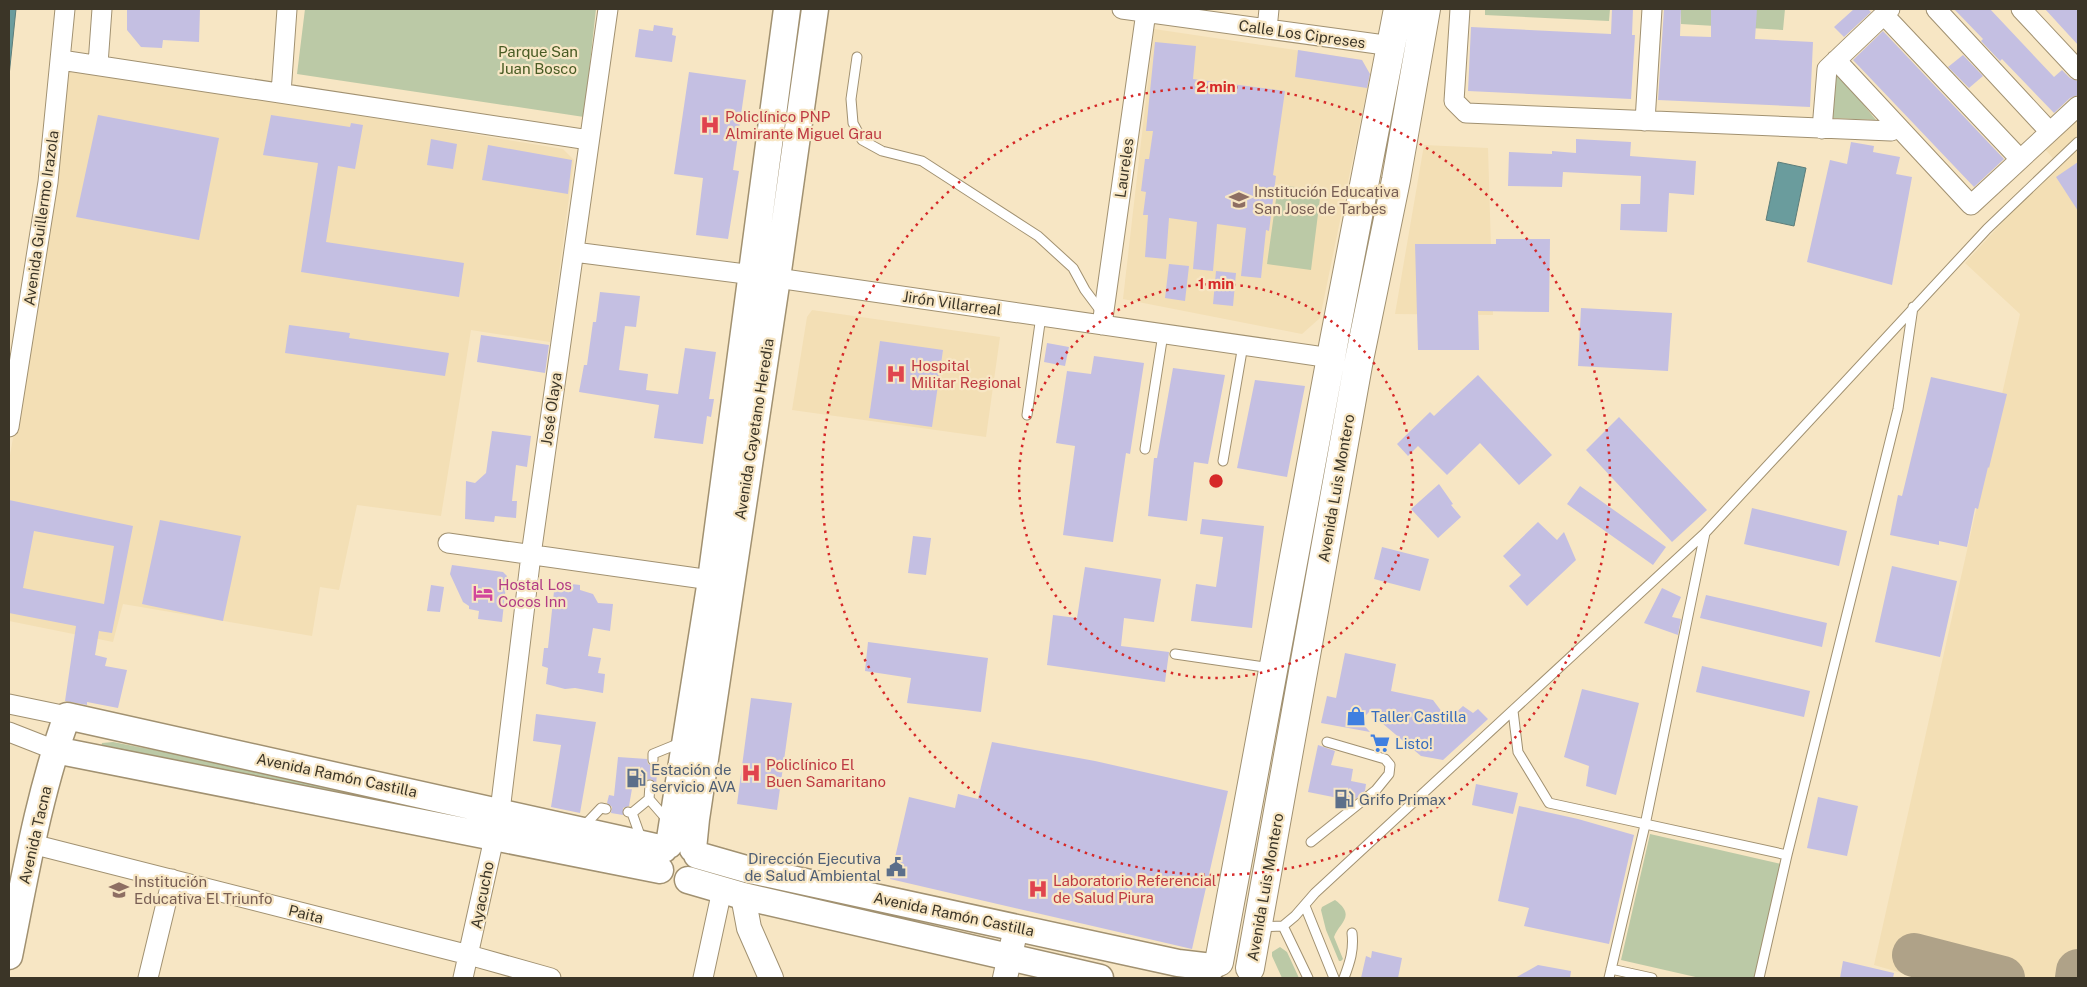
<svg xmlns="http://www.w3.org/2000/svg" width="2087" height="987" font-family="'Public Sans',sans-serif">
<style>
.built{fill:#f3dfb5}
.green{fill:#bbc9a6}
.water{fill:#6a9c9d;stroke:#5c7d7a}
.lines{fill:none;stroke-linecap:round;stroke-linejoin:round}
.taxiway{stroke:#afa288;stroke-width:44}
.building{fill:#c4bfe2;fill-rule:evenodd}
.service-casing{stroke:#a19171;stroke-width:11}
.minor-casing{stroke:#a19171;stroke-width:21}
.tertiary-casing{stroke:#a19171;stroke-width:26}
.secondary-casing{stroke:#a19171;stroke-width:29}
.primary-casing{stroke:#a19171;stroke-width:30}
.service{stroke:#fff;stroke-width:9}
.minor{stroke:#fff;stroke-width:19}
.tertiary{stroke:#fff;stroke-width:24}
.secondary{stroke:#fff;stroke-width:26}
.primary{stroke:#fff;stroke-width:28}
.ring{fill:none;stroke:#d62828;stroke-width:2.5;stroke-dasharray:2.5 5}
.labels{text-anchor:middle;dominant-baseline:central;stroke-width:4.5;stroke-linejoin:round;paint-order:stroke}
.street-label{font-size:15px;fill:#3b3527;stroke:#f7e6c4}
.park-label{font-size:15px;fill:#485b24;stroke:#f7e6c4}
.health-label{font-size:15px;fill:#be3a42;stroke:#f7e6c4;text-anchor:start}
.education-label{font-size:15px;fill:#785e54;stroke:#f7e6c4;text-anchor:start}
.hotel-label{font-size:15px;fill:#b23c85;stroke:#f7e6c4;text-anchor:start}
.shop-label{font-size:15px;fill:#366cbe;stroke:#f7e6c4;text-anchor:start}
.service-label{font-size:15px;fill:#4e5e75;stroke:#f7e6c4;text-anchor:start}
.centre{fill:#d62828;stroke:#f7e6c4;stroke-width:2.5}
.ring-label{font-size:15px;text-anchor:middle;font-weight:bold;fill:#d62828;stroke:#f7e6c4;stroke-width:4.5;stroke-linejoin:round;paint-order:stroke}
</style>
<rect width="100%" height="100%" fill="#f7e6c4"/>
<path class="built" d="M1154 29 1362 60 1370 75 1320 318 1302 334 1123 299Z
M70 68 563 149 574 160 550 342 471 330 441 516 357 505 339 590 320 587 312 636 123 604 113 642 9 621V461L51 215Z
M2078 116V978H1912V976L1874 965 2020 314 1965 263 2057 163 2044 148Z
M1424 145 1488 148 1493 315 1395 314Z
M812 310 1000 337 986 437 792 410 807 317Z"/>
<path class="green" d="M305 9H596L584 117 297 74Z
M1485 9H1610L1609 21 1485 15Z
M1681 9H1785L1783 30 1681 24Z
M1838 73 1876 120 1831 118 1832 76Z
M1278 185 1321 190 1311 270 1267 264Z
M113 742 476 813 474 820 101 748 102 743Z
M1650 834 1781 864 1755 978H1700L1621 960Z
M1335 900C1357 916 1339 923 1334 937L1343 959 1341 961H1339L1326 930 1321 910 1322 907Z
M1280 947 1287 952 1299 978H1282L1272 956V952Z"/>
<path class="water" d="M9 9H16L9 76Z
M1778 162 1806 168 1794 226 1766 220Z"/>
<g class="lines">
<path class="taxiway" d="M1914 955 2003 978
M2077 978 2078 971"/>
</g>
<path class="building" d="M127 9H200L199 42 163 40 162 48 141 47 127 30Z
M1612 9H1633L1632 35H1635L1631 99 1468 91 1471 27 1611 34Z
M1664 9H1681L1680 36 1711 37V9H1757L1755 39 1813 42 1810 107 1658 100Z
M1854 9H1868L1871 12 1844 37 1834 27Z
M1954 9H1990L2054 77 2062 70 2070 78 2078 81V95L2070 98 2054 113 2002 59 2000 61 1981 41 1983 39Z
M2045 9H2078V45Z
M654 25 673 28 672 35 676 36 672 62 635 57 639 29 653 31Z
M1883 31 2004 159 1974 187 1853 60Z
M1155 42 1196 46 1193 79 1285 91 1273 175 1276 176 1269 231 1266 230 1261 278 1241 276 1246 228 1217 224 1213 271 1193 269 1197 222 1169 218 1166 259 1145 257 1148 215H1143L1146 192 1141 191 1145 159H1149L1153 131H1146Z
M1298 50 1362 60 1370 74 1367 88 1295 77Z
M1963 55 1983 76 1969 88 1948 67Z
M689 72 746 80 733 170 739 171 728 239 696 235 703 178 674 174Z
M98 115 219 138 199 240 76 217Z
M271 115 350 127 351 123 363 125 355 169 338 166 326 242 464 263 459 297 301 272 318 163 263 155Z
M431 139 457 144 453 169 427 165Z
M1576 139 1631 142 1630 156 1696 161 1694 195 1669 193 1667 232 1620 230 1621 204H1640L1641 176 1563 172 1562 187 1508 186 1509 152 1552 154V151L1576 153Z
M1851 142 1874 146 1873 152 1900 157 1896 174 1912 177 1892 285 1807 262 1830 160 1847 164Z
M488 145 572 160 568 194 482 180Z
M2078 162V211L2056 177Z
M1496 239H1550L1549 312 1478 311 1479 350H1418L1415 244H1496Z
M1169 264 1189 266 1185 301 1165 298Z
M1216 271 1236 273 1233 306 1213 304Z
M600 292 640 296 636 327 625 326 619 370 648 374 646 390 678 394 685 348 716 352 709 399H714L711 417 707 416 703 444 654 438 659 405 579 392 584 365H587L593 322H596Z
M1581 308 1672 313 1668 371 1578 366Z
M289 325 350 333 349 338 449 353 445 376 285 353Z
M481 335 549 345 545 373 477 362Z
M880 341 943 350 932 427 869 418Z
M1047 343 1069 347 1065 366 1044 362Z
M1094 356 1144 363 1130 454 1126 453 1113 542 1063 535 1075 446 1056 443 1067 371 1091 374Z
M1173 368 1225 375 1208 464 1194 462 1187 521 1148 516 1154 458H1157Z
M1478 375 1552 455 1519 485 1480 443 1447 475 1418 446 1408 456 1397 444 1430 412 1434 416Z
M1931 377 2007 394 1989 468 1988 467 1978 509 1975 508 1967 547 1939 541V545L1890 535 1898 495 1902 496Z
M1255 380 1305 386 1287 477 1237 468Z
M1619 417 1707 510 1672 542 1586 450Z
M492 431 531 436 527 467 516 465 512 501H517L516 518 495 516 494 522 465 519 466 481 475 483 486 473Z
M1439 484 1453 504 1451 505 1461 517 1438 538 1411 509Z
M1580 486 1666 547 1653 565 1567 504Z
M9 500 133 526 112 633 99 631 95 655 107 658 105 666 127 670 118 708 87 702V705L65 701 76 626 9 613ZM34 531 114 546 104 604 23 588Z
M1752 508 1847 531 1839 566 1744 544Z
M1202 519 1264 526 1252 628 1191 621 1196 584 1216 587 1223 537 1200 534Z
M160 520 241 536 223 621 142 604Z
M1538 522 1557 540 1564 532 1576 560 1527 606 1509 586 1521 575 1503 556Z
M913 536 931 538 926 575 908 573Z
M1382 547 1429 559 1420 591 1374 579Z
M452 565 503 572 507 576 502 622 478 619 479 611 469 609V606L463 602 450 574Z
M1892 566 1957 581 1940 657 1875 642Z
M1085 567 1161 579 1154 622 1124 618 1121 646 1169 652 1165 682 1047 665 1053 615 1077 618Z
M555 582 580 585V590L593 594 598 603 613 604 610 631 593 628 588 656 601 658 598 673 605 674 603 693 575 688 565 689 546 684 548 668 542 666 544 648H548Z
M431 585 444 587 440 612 427 611Z
M1662 588 1681 597 1672 617 1681 619 1678 635 1644 623Z
M1706 595 1827 623 1822 647 1700 618Z
M868 642 988 658 981 712 907 703 911 678 865 671Z
M1345 653 1396 664 1391 691 1433 700 1448 720 1463 706 1473 713 1478 709 1488 719 1443 760 1421 756 1369 712 1360 721 1370 732 1321 723 1327 696 1336 698Z
M1702 666 1810 691 1804 717 1696 692Z
M1582 689 1639 703 1616 795 1586 786 1589 766 1564 757Z
M751 698 792 703 777 810 737 804Z
M536 714 596 722 580 813 551 807 561 745 533 741Z
M992 742 1095 761 1228 791 1192 949 890 879 909 797 955 808 958 794 978 799Z
M1318 745 1335 751 1331 765 1353 769 1351 781 1366 784 1365 791 1353 801 1308 792Z
M618 757 647 759 648 764 653 766 658 763 656 785 651 779 647 780 644 784 633 783 629 806 623 808V815L611 813 612 807 607 803 609 795 614 796Z
M1476 784 1518 793 1513 814 1472 805Z
M1818 797 1858 806 1847 856 1807 848Z
M1519 806 1578 819 1634 835 1609 944 1524 926 1529 908 1498 901Z
M1372 951 1402 958 1398 978H1361L1366 956 1371 958Z
M1843 961 1894 973 1893 978H1840Z
M1538 965 1571 971 1570 978H1515Z"/>
<g class="lines">
<defs>
<path id="service" d="M857 57 851 99 853 123 862 140 882 151 922 161 1038 236 1073 268 1085 290 1103 314
M1027 415 1041 316
M1145 449 1163 334
M1223 461 1243 345
M1175 654 1271 668
M1513 711 1518 752 1549 803 1787 855
M653 760V754L680 743
M650 785 649 799 669 822
M628 812 632 813 642 841
M632 813 649 799
M582 828 601 808 606 809
M1311 842 1376 790 1389 774 1390 765 1385 759 1327 742
M1305 906 1334 978
M1283 926 1308 978
M1261 927 1283 926 1295 916 1315 893 1705 533 1987 229 2078 142
M1611 969 1652 978
M1344 978C1350 962 1354 950 1352 933
M1609 978 1645 825 1705 533
M1759 978 1787 855 1898 409 1913 307"/>
<path id="minor" d="M1122 9 1392 46
M1460 9 1454 101 1466 113 1891 131 1899 128
M1936 9 2050 132
M2021 9 2078 70
M1884 15 2020 159
M1267 29 1269 9
M61 60 589 140
M1836 60 1971 205 2078 106
M98 64 102 9
M281 93 287 9
M1645 121 1652 9
M1822 129 1827 69 1890 9
M574 252 777 278 1331 358
M1102 325 1146 12
M9 427 48 182 65 9
M448 543 711 580
M9 704 67 716
M9 732 55 750
M32 844 469 955 551 978
M148 978 172 879
M463 978 500 811 531 555 608 9
M703 978 722 890"/>
<path id="tertiary" d="M743 896 749 928 771 978
M1005 978 1016 928"/>
<path id="secondary" d="M55 750 660 870
M669 845 711 580 787 9
M693 849 696 819 777 278 815 9
M697 855 746 869 1178 963 1212 967
M688 880 743 896 1100 978
M9 956C25 876 39 793 67 716L664 849"/>
<path id="primary" d="M1219 962 1334 341 1398 9
M1250 968 1358 365 1396 180 1426 9"/>
</defs>
<use href="#service" class="service-casing"/>
<use href="#minor" class="minor-casing"/>
<use href="#tertiary" class="tertiary-casing"/>
<use href="#secondary" class="secondary-casing"/>
<use href="#primary" class="primary-casing"/>
<use href="#service" class="service"/>
<use href="#minor" class="minor"/>
<use href="#tertiary" class="tertiary"/>
<use href="#secondary" class="secondary"/>
<use href="#primary" class="primary"/>
</g>
<g class="ring">
<circle cx="1216" cy="481" r="197"/>
<circle cx="1216" cy="481" r="394"/>
</g>
<defs>
<symbol id="hospital-bare" viewBox="-9 -9 18 18"><path d="M-5-5h3v3.5h4V-5h3V5h-3V1.5h-4V5h-3Z" fill="#e0444e" stroke="#f7e6c4" stroke-width="2.5" paint-order="stroke"/></symbol>
<symbol id="school-bare" viewBox="-9 -9 18 18"><path d="M0-5L7-2L0 1L-7-2ZM-4 1L0 2.5L4 1V4Q0 6-4 4Z" fill="#8d6e63" stroke="#f7e6c4" stroke-width="2.5" paint-order="stroke"/></symbol>
<symbol id="hotel-bare" viewBox="-9 -9 18 18"><path d="M-6-4.5h1.5V1H6V5H4.5V3h-9V5H-6ZM-4 0a1.8 1.8 0 1 1 3.6 0ZM.5 0V-2.5h3Q6-2.5 6 0Z" fill="#d1479c" stroke="#f7e6c4" stroke-width="2.5" paint-order="stroke"/></symbol>
<symbol id="shop-bare" viewBox="-9 -9 18 18"><path d="M-5-2.5h2.3a2.7 3.5 0 0 1 5.4 0H5L5.5 6h-11ZM-1.5-2.5h3a1.5 2.3 0 0 0-3 0Z" fill="#3f7fe0" stroke="#f7e6c4" stroke-width="2.5" paint-order="stroke"/></symbol>
<symbol id="supermarket-bare" viewBox="-9 -9 18 18"><path d="M-6-5.5h2.5l.6 2H6L4.5 2H-2.5L-4.4-4H-6ZM-1.5 3.2a1.3 1.3 0 1 0 .1 0ZM3 3.2a1.3 1.3 0 1 0 .1 0Z" fill="#3f7fe0" stroke="#f7e6c4" stroke-width="2.5" paint-order="stroke"/></symbol>
<symbol id="fuel-bare" viewBox="-9 -9 18 18"><path d="M-5.5-6h7V0h2V4h1.3V-2.5L3-4.5l.8-.8L6-3V5H2.5V1h-1V6h-7ZM-4.2-4.7v3.2H.2V-4.7Z" fill="#5c6f8a" stroke="#f7e6c4" stroke-width="2.5" paint-order="stroke"/></symbol>
<symbol id="civic-bare" viewBox="-9 -9 18 18"><path d="M-.6-6.5H3V-4.5H.6V-3L4-1V1h2V6H-6V1h2V-1L-.6-3ZM-1.2 2.5V6h2.4V2.5Z" fill="#5c6f8a" stroke="#f7e6c4" stroke-width="2.5" paint-order="stroke"/></symbol>
</defs>
<g fill-rule="evenodd">
<use href="#hospital-bare" x="696" y="111" width="28" height="28"/>
<use href="#school-bare" x="1225" y="186" width="28" height="28"/>
<use href="#hospital-bare" x="882" y="360" width="28" height="28"/>
<use href="#hotel-bare" x="469" y="579" width="28" height="28"/>
<use href="#shop-bare" x="1342" y="702" width="28" height="28"/>
<use href="#supermarket-bare" x="1366" y="729" width="28" height="28"/>
<use href="#hospital-bare" x="737" y="759" width="28" height="28"/>
<use href="#fuel-bare" x="622" y="764" width="28" height="28"/>
<use href="#fuel-bare" x="1330" y="785" width="28" height="28"/>
<use href="#civic-bare" x="882" y="853" width="28" height="28"/>
<use href="#hospital-bare" x="1024" y="875" width="28" height="28"/>
<use href="#school-bare" x="105" y="876" width="28" height="28"/>
</g>
<g class="labels">
<g class="street-label">
<text transform="translate(1302 34) rotate(8)">Calle Los Cipreses</text>
<text transform="translate(1124 168) rotate(-82)">Laureles</text>
<text transform="translate(41 218) rotate(-82)">Avenida Guillermo Irazola</text>
<text transform="translate(952 303) rotate(8)">Jirón Villarreal</text>
<text transform="translate(551 409) rotate(-82)">José Olaya</text>
<text transform="translate(754 429) rotate(-81)">Avenida Cayetano Heredia</text>
<text transform="translate(1336 488) rotate(-80)">Avenida Luis Montero</text>
<text transform="translate(337 775) rotate(12)">Avenida Ramón Castilla</text>
<text transform="translate(35 835) rotate(-77)">Avenida Tacna</text>
<text transform="translate(1265 887) rotate(-80)">Avenida Luis Montero</text>
<text transform="translate(482 895) rotate(-79)">Ayacucho</text>
<text transform="translate(306 914) rotate(14)">Paita</text>
<text transform="translate(954 914) rotate(12)">Avenida Ramón Castilla</text>
</g>
<g class="park-label">
<text x="538" y="51">Parque San<tspan x="538" dy="17">Juan Bosco</tspan></text>
</g>
<g class="health-label">
<text x="725" y="116">Policlínico PNP<tspan x="725" dy="17">Almirante Miguel Grau</tspan></text>
<text x="911" y="365">Hospital<tspan x="911" dy="17">Militar Regional</tspan></text>
<text x="766" y="764">Policlínico El<tspan x="766" dy="17">Buen Samaritano</tspan></text>
<text x="1053" y="880">Laboratorio Referencial<tspan x="1053" dy="17">de Salud Piura</tspan></text>
</g>
<g class="education-label">
<text x="1254" y="191">Institución Educativa<tspan x="1254" dy="17">San Jose de Tarbes</tspan></text>
<text x="134" y="881">Institución<tspan x="134" dy="17">Educativa El Triunfo</tspan></text>
</g>
<g class="hotel-label">
<text x="498" y="584">Hostal Los<tspan x="498" dy="17">Cocos Inn</tspan></text>
</g>
<g class="shop-label">
<text x="1371" y="716">Taller Castilla</text>
<text x="1395" y="743">Listo!</text>
</g>
<g class="service-label">
<text x="651" y="769">Estación de<tspan x="651" dy="17">servicio AVA</tspan></text>
<text x="1359" y="799">Grifo Primax</text>
<text x="881" y="858" text-anchor="end">Dirección Ejecutiva<tspan x="881" dy="17">de Salud Ambiental</tspan></text>
</g>
</g>
<circle cx="1216" cy="481" r="8" class="centre"/>
<g class="ring-label">
<text x="1216" y="92">2 min</text>
<text x="1216" y="289">1 min</text>
</g>
<rect width="2087" height="987" fill="none" stroke="#3b3527" stroke-width="20"/>
</svg>
